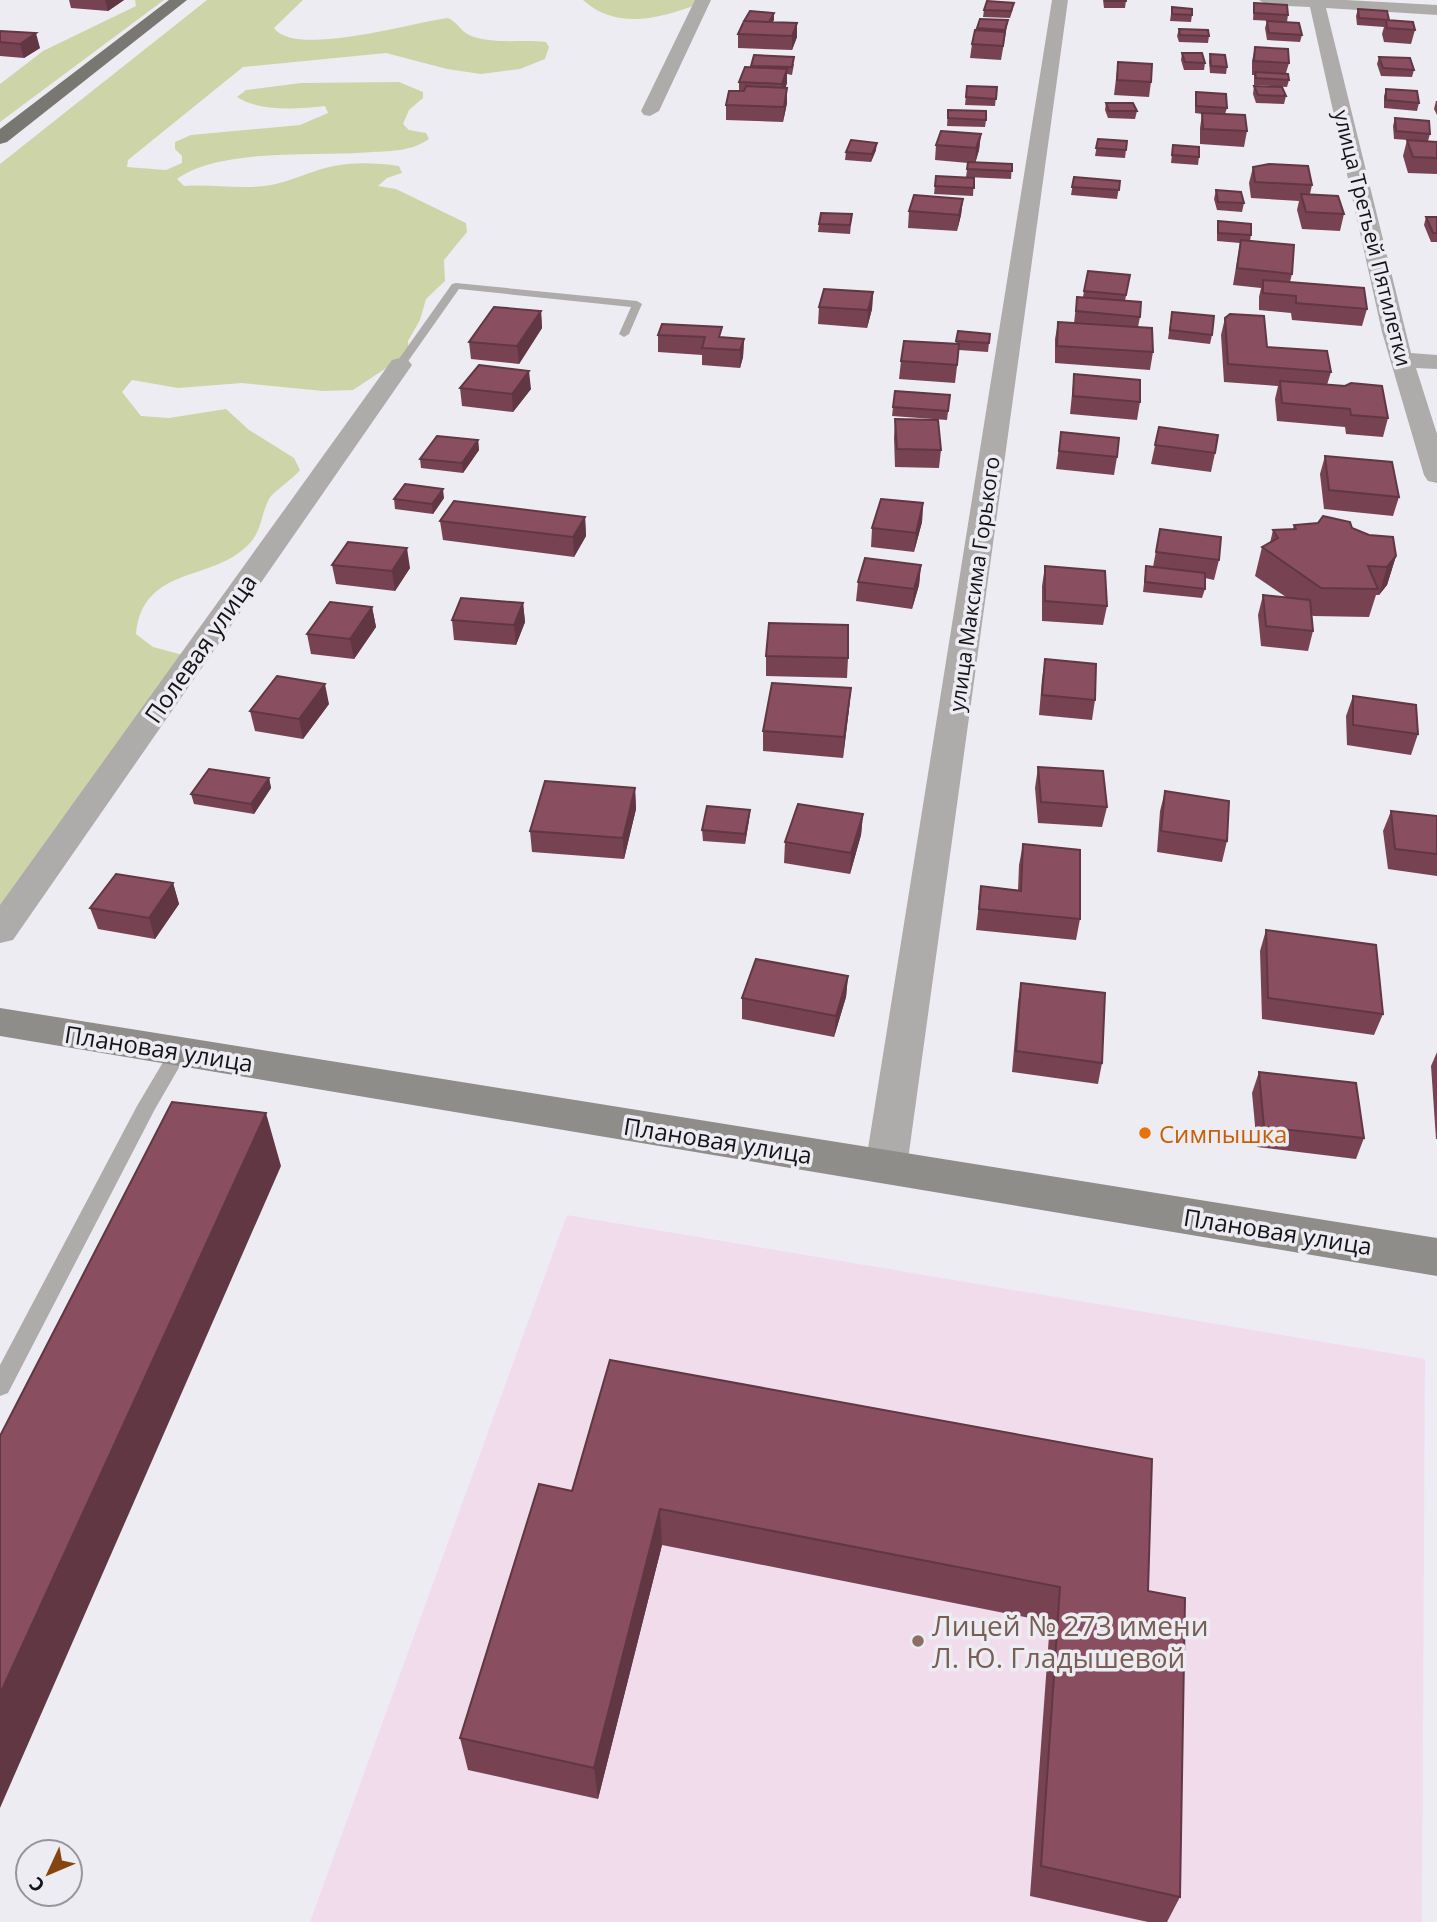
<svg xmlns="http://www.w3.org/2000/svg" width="1437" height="1922" font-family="'Open Sans',sans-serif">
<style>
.education{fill:#f1dceb}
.green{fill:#cdd5a8}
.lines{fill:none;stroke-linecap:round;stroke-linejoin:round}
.lane{fill:#aeacaa;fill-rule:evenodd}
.street{fill:#aeacaa;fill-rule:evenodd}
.secondary{fill:#8f8d89;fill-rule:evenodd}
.primary{fill:#797772;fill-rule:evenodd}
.wall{fill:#774353}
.shaded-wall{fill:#613744}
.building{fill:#8a4e61;stroke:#613744;stroke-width:2}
.food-dot{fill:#e8710a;stroke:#edecf3;stroke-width:2.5}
.education-dot{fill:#8d6e63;stroke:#edecf3;stroke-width:2.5}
.labels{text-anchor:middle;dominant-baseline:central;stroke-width:7;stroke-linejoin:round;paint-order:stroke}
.far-street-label{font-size:21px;fill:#141315;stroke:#edecf3}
.street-label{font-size:24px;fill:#141315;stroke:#edecf3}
.food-label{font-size:24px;fill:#c56008;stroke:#edecf3;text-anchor:start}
.near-education-label{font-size:28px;fill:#785e54;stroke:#edecf3;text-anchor:start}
</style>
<rect width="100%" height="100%" fill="#edecf3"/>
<path class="education" d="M567 1215 1425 1359 1422 1922H310Z"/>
<path class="green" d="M135 0H164L0 122V84L43 51 136 6Z
M207 0H303L274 28C295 58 414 22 448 18 457 22 461 31 469 35 492 45 522 39 546 42L549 47 545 59 520 69 481 74 447 69 386 53 243 67 128 160 127 167 166 170 182 163V156L175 149V142L191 135 300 125 328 113 325 106C298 109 260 112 237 97L246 90 301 83 399 82 423 92V98L409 110 403 124 409 130 426 133 429 139C412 151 392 151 372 152 318 157 221 147 177 179L184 186C214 184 241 190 271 185 292 181 313 170 334 166 356 162 377 163 399 166L402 173 387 178 378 186 396 189 466 223 467 232 444 260 445 281 426 299 420 320 408 341 409 353 353 390 323 391 242 383 178 388 132 380 122 392 141 416 169 418 226 409 249 430 294 458 300 470C293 479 274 491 269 499 261 514 262 530 250 543 214 583 143 564 136 634L153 647 183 655 0 923V164Z
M583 0H698L696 5C658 19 616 30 583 0Z"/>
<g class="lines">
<path class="lane" d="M456 283 637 301 642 304 629 334 624 337 619 334 631 307 459 289 404 367H396V363L452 284Z
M179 1045 186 1047 188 1052 155 1109 8 1393 0 1396V1365L137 1106 172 1047Z"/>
<path class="street" d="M695 0H711L659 111 650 116 644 115 641 111Z
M1052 0H1068L907 1167 901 1178 886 1183 871 1178 865 1167Z
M1259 0H1346L1437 5V15L1326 8 1411 353 1437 355V369L1416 368 1437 434V483L1428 481 1424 475 1382 332 1310 7 1267 5Z
M400 358 408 360 412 365 13 940 0 943V905L392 360Z"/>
<path class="secondary" d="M0 1008 1437 1238V1276L0 1036Z"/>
<path class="primary" d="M169 0H187L7 142 0 144V129Z"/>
</g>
<path class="wall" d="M69 0H124L108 11 71 8Z
M1103 0H1126L1125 8H1104Z
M1254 3 1288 15 1287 22 1253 20Z
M1172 7 1192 15 1191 22 1170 21Z
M1013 9 1010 18 983 17 984 10Z
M1358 9 1415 30 1411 44 1384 42 1382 34 1384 27 1357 25 1356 16Z
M774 13V20L772 22 797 23V37L792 50 738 48V34Z
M980 19 1008 20 1001 60 970 58 972 44Z
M1267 21 1302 35 1300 42 1267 40 1265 28Z
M1179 29 1209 36 1208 43 1179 42 1177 36Z
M0 31 40 48 24 58 0 56Z
M1255 47 1289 63 1286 73 1289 80 1287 87 1254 85V75H1252V61Z
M1182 53 1205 63 1204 70H1184L1181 60Z
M1210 54 1227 67 1226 74 1210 73 1209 62Z
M754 55 794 64 792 75 787 74V83L785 88 787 103 783 122 726 120V105L739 91V82L751 67Z
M1379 57 1414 70 1412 77 1381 76 1377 64Z
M1118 62 1151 82 1149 97 1114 95Z
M967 86 997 87 995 106 965 105Z
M1254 86 1286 96 1284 104 1256 103 1253 94Z
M1386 89 1419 103 1417 111 1384 108V96Z
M1196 92 1227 108 1225 114 1247 131 1244 147 1200 144V128L1202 114 1195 113V100Z
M1436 101H1437V115L1434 109Z
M1106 103 1137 111 1135 119 1108 118 1105 110Z
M948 110 986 120 985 127 947 126Z
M1395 118 1430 134 1428 141 1437 142V174L1408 173 1403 156 1407 140 1423 141 1394 139 1393 126Z
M981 134 979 150 975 163 1012 164 1011 179 966 177 968 163 935 160 936 145Z
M1098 139 1127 141 1125 158 1095 156Z
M1173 145 1199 157 1198 165 1171 163Z
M876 150 871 162 845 160 846 152Z
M1253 167 1312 185 1310 194 1344 214 1340 231 1302 229 1297 210 1299 201 1251 198 1249 183Z
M936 176 974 178 973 196 934 194Z
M1074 177 1120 181 1117 199 1071 195Z
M1216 190 1244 203 1242 212 1217 210 1214 199Z
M963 199 961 215 957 231 908 228 909 211Z
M852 214 850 234 818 232 819 224Z
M1426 217H1437V242H1431L1424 225Z
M1218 221 1251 235 1250 241 1292 274 1290 282 1367 309 1362 326 1292 320 1291 313 1259 310V297L1261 288 1233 285 1240 243 1217 241V230Z
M1130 275 1125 301 1140 317 1138 327 1153 352 1150 370 1055 363V339L1058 322 1074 323 1077 297H1083L1084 291Z
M873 292 872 309 867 328 818 324 819 307Z
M541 311 542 328 519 364 471 359 469 342Z
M1172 312 1212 335 1210 344 1168 339Z
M1225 318 1267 347 1331 372 1327 385 1388 418 1383 437 1346 434 1345 427 1277 421 1275 399 1278 386 1224 382 1221 335Z
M958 331 990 334 988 352 959 350 955 383 899 379 901 361 956 344Z
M658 335 744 339 743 357 740 368 702 365V355L658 352Z
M1074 374 1140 402 1137 420 1070 414Z
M460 388 531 389 513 412 462 406Z
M950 395 947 420 892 416 893 407Z
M895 419 941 450 939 468 895 467 894 438Z
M1159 427 1215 453 1211 472 1151 464Z
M1061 432 1117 457 1114 475 1056 469Z
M478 440 479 450 463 473 421 468 420 459Z
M1325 456 1399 497 1393 516 1324 509 1320 474Z
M444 498 433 514 395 509 394 499Z
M923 503 922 522 914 552 871 547 872 528Z
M585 517 586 536 574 557 443 540 440 521Z
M1294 525 1352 528 1396 556 1387 585 1379 595H1376L1369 617 1313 616 1312 615 1313 631 1308 651 1261 646 1258 615 1263 595 1286 597 1255 576 1262 547 1270 543 1273 530 1293 529Z
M1160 529 1219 560 1214 580 1205 578V589L1202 598 1143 592 1146 566 1153 567Z
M332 565 410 568 395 591 336 584Z
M921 565 919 585 912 609 856 601 858 582Z
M1045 566 1107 606 1103 625 1042 621V586Z
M523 603 525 622 516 645 454 640 452 620Z
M372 607 376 627 354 659 311 654 307 634Z
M766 656 848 658 847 678 766 676Z
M1045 659 1095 700 1092 720 1039 715 1042 679Z
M851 688 849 709 843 758 763 751V731Z
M1353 696 1418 734 1411 755 1347 745 1346 716Z
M329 704 303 739 255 731 250 711Z
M1038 767 1107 807 1102 827 1038 823 1035 788Z
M269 778 271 788 254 814 194 804 191 794Z
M635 788 636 809 624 859 532 852 530 831Z
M1165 791 1227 841 1222 862 1157 852 1160 811Z
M750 810 749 820 745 844 703 841 702 830Z
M1391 811 1437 816V876L1388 869 1383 831Z
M863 814 861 835 850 874 784 863 785 842Z
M1023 844 1080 919 1076 940 976 930 981 886 1018 890 1019 865Z
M173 883 179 904 155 939 98 929 90 908Z
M1266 930 1383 1014 1374 1035 1262 1019 1260 951Z
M848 976 846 997 834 1037 742 1019V998Z
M1021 983 1102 1063 1098 1084 1012 1072 1018 1003Z
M1437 1052V1139H1436L1431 1066Z
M1259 1072 1364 1138 1356 1159 1257 1147 1252 1093Z
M572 1491 1148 1591 1180 1897 1167 1922H1148L1030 1896 1050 1622 662 1545 598 1799 468 1770 460 1738Z"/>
<path class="shaded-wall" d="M105 0H124L108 11Z
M774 13V20L768 29V22Z
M797 23V37L792 50V36Z
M36 33 40 48 24 58 20 44Z
M787 69V83L782 99V84Z
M787 88V103L783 122 784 107Z
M981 134 979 150 975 164 976 148Z
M877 143 876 150 871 162 872 154Z
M963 199 961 215 957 231 959 215Z
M873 292 872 309 867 328 868 310Z
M541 311 542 328 519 364 517 346Z
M744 339 743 357 740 368V350Z
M529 371 531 389 513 412 512 394Z
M478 440 479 450 463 473 462 463Z
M443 489 444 498 433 514 432 504Z
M923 503 922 522 914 552 916 533Z
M585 517 586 536 574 557 573 537Z
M407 548 410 568 395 591 392 571Z
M1396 556 1387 585 1379 595 1387 567Z
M921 565 919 585 912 609 914 589Z
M523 603 525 622 516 645 514 625Z
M372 607 376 627 354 659 350 639Z
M325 684 329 704 303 739 299 719Z
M851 688 849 709 843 758 844 737Z
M269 778 271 788 254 814 251 804Z
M635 788 636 809 624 859 623 838Z
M750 810 749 820 745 844V834Z
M863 814 861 835 850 874 851 853Z
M173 883 179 904 155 939 149 918Z
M848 976 846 997 834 1037 836 1016Z
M266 1113 281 1166 0 1808V1694Z
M660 1509 662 1545 598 1799 594 1768Z"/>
<path class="building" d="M1105 0H1126V1H1105Z
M987 1 1014 3 1011 11 984 10Z
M1254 3 1287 5 1288 15 1254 13Z
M1172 7 1192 9V15L1172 14Z
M1358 9 1387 11 1389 20 1359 18Z
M750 11 774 13 769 22 744 21Z
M980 19 1008 20 1005 30 977 28Z
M1386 20 1413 22 1415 30 1387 28Z
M744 21 797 23 792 36 738 34Z
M1267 21 1299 23 1302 35 1269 33Z
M1179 29 1208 30 1209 36 1180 35Z
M975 30 1005 32 1003 46 972 44Z
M0 31 36 33 20 44 0 42Z
M1255 47 1288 49 1289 63 1254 61Z
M1182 53H1202L1205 63 1185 62Z
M1210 54 1225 55 1227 67 1211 66Z
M754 55 794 57 792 67 751 66Z
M1379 57 1410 58 1414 70 1383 68Z
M1118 62 1152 64 1151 82 1117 80Z
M745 67 787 69 782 84 739 82Z
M1255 72 1288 74 1289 80 1256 78Z
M746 86 787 88 784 107 726 105 729 91H744Z
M967 86 997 87 996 99 966 97Z
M1254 86 1282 87 1286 96 1258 95Z
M1386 89 1417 91 1419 103 1386 100Z
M1196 92 1226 94 1227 108 1196 106Z
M1106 103H1133L1137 111H1109Z
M948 110 986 111V120L948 118Z
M1202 113 1245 115 1247 131 1203 129Z
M1395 118 1429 121 1430 134 1396 131Z
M941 131 981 134 976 148 936 145Z
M1098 139 1127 141 1126 150 1096 148Z
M851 140 877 143 872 154 846 152Z
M1407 140 1437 142V158L1413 157Z
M1173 145 1199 147V157L1172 155Z
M968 162 1012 164V171L967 169Z
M1269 164 1308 166 1312 185 1255 182 1253 167Z
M936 176 974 178V188L935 186Z
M1074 177 1120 181 1119 190 1072 187Z
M1216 190 1241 192 1244 203 1218 202Z
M1301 194 1338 196 1344 214 1306 212Z
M914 195 963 199 959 215 909 211Z
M821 213 852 214 850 225 819 224Z
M1426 217H1437V233H1433Z
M1218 221 1251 224V235L1218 233Z
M1241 240 1294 245 1292 274 1237 268Z
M1088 271 1130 275 1126 295 1084 291Z
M1263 280 1364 288 1367 309 1296 303V296L1263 293Z
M824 289 873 292 868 310 819 307Z
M1077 297 1141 302 1140 317 1076 311Z
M494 307 541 311 517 346 469 342Z
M1172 312 1214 316 1212 335 1170 330Z
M1230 314 1264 316 1267 347 1327 351 1331 372 1228 364 1225 318Z
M1058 322 1152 328 1153 352 1057 346Z
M662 324 722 327 719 337 744 339 740 350 702 348 705 337 658 335Z
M958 331 990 334 989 343 956 341Z
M904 341 959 344 957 365 901 361Z
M479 365 529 371 512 394 460 388Z
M1074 374 1140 380V402L1073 396Z
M1280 381 1345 386 1351 383 1382 386 1388 418 1351 415 1350 409 1282 403Z
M895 391 950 395 948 411 893 407Z
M895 419 938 420 941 450 897 449Z
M1159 427 1218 435 1215 453 1155 445Z
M1061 432 1119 438 1117 457 1059 451Z
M437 436 478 440 462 463 420 459Z
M1325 456 1392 462 1399 497 1329 490Z
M405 484 443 489 432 504 394 499Z
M881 499 923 503 916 533 872 528Z
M454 501 585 517 573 537 440 521Z
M1323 516 1350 522 1352 528 1369 535 1393 537 1396 556 1387 567 1368 566 1378 589 1321 588 1262 547 1278 538 1273 530 1296 529 1294 525 1318 523Z
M1160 529 1221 537 1219 560 1156 552Z
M348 542 407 548 392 571 332 565Z
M865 558 921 565 914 589 858 582Z
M1045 566 1105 571 1107 606 1045 601Z
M1146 566 1205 573V589L1145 582Z
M1263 595 1310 600 1313 631 1266 626Z
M461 598 523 603 514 625 452 620Z
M330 602 372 607 350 639 307 634Z
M769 623 848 625V658L766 656Z
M1045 659 1096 664 1095 700 1042 695Z
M277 676 325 684 299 719 250 711Z
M772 683 851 688 844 737 763 731Z
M1353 696 1416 705 1418 734 1353 725Z
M1038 767 1103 771 1107 807 1041 802Z
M209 769 269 778 251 804 191 794Z
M545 781 635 788 623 838 530 831Z
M1165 791 1229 801 1227 841 1161 831Z
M798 804 863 814 851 853 785 842Z
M707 806 750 810 745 834 702 830Z
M1391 811 1437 816V854L1395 849Z
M1023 844 1080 850V919L979 909 981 886 1021 891Z
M116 874 173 883 149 918 90 908Z
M1266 930 1376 945 1383 1014 1268 998Z
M756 959 848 976 836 1016 742 998Z
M1021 983 1105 993 1102 1063 1016 1051Z
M1259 1072 1356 1083 1364 1138 1264 1127Z
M172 1102 266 1113 0 1694V1436Z
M610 1360 1152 1459 1148 1591 1185 1598 1180 1897 1041 1866 1060 1587 660 1509 594 1768 460 1738 539 1484 572 1491Z"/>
<circle class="food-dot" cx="1145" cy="1133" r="7"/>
<circle class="education-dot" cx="918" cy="1641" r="7"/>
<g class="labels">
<g class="far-street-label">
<text transform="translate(1373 238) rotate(76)">улица Третьей Пятилетки</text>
<text transform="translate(974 584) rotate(-82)">улица Максима Горького</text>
</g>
<g class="street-label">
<text transform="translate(200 648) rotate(-55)">Полевая улица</text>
<text transform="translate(159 1048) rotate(9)">Плановая улица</text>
<text transform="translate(718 1140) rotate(9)">Плановая улица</text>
<text transform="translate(1278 1231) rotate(9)">Плановая улица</text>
</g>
<g class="food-label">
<text x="1159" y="1133">Симпышка</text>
</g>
<g class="near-education-label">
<text x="932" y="1625">Лицей № 273 имени<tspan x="932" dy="32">Л. Ю. Гладышевой</tspan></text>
</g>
</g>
<g transform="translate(49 1873) rotate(226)"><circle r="33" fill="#edecf3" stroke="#96959a" stroke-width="2"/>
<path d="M0-5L12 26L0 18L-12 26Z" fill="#85450e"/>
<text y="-10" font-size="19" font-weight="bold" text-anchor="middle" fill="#141315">С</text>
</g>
</svg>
